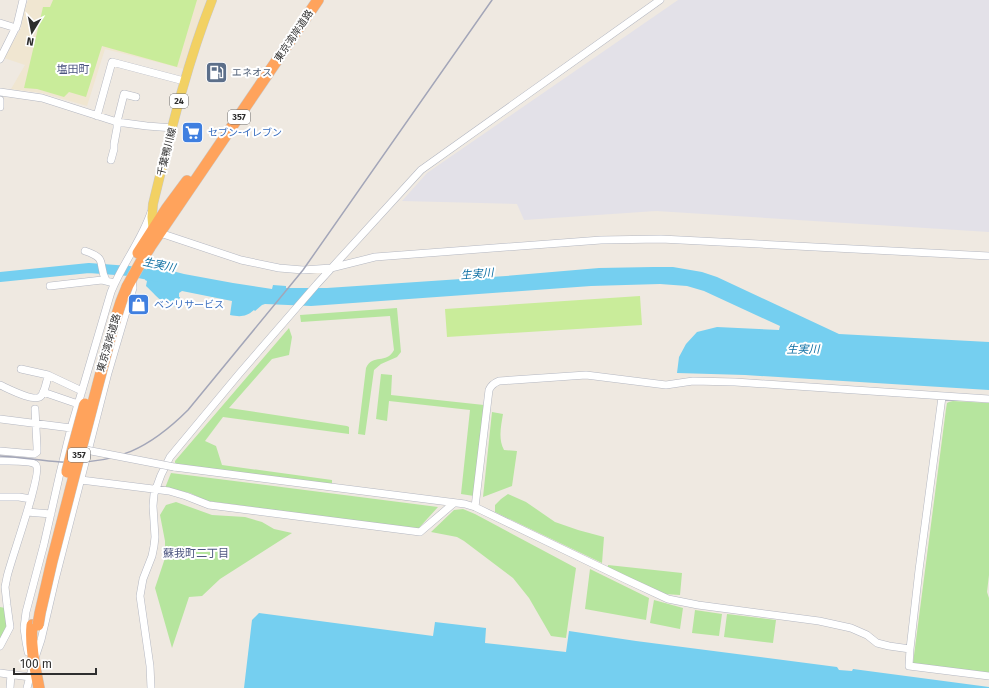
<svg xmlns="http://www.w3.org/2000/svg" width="989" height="688" font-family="'Fira Sans','Noto Sans JP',sans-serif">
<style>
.industrial{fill:#e3e1e8}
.education{fill:#f0e6d1}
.green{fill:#b6e59e}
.pitch{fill:#c9ec9a}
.water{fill:#75cff0}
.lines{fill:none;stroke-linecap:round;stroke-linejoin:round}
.river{stroke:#75cff0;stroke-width:10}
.minor-casing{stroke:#b4b7c1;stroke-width:8}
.major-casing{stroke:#c9c9c9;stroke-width:10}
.highway-casing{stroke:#c9c9c9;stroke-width:12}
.minor{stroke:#fff;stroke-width:7}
.major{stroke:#f2d163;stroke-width:9}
.highway{stroke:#ffa35c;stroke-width:11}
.rail{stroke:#a3a6b8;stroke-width:1.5}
.minor-bridge-casing{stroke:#b4b7c1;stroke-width:8;stroke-linecap:butt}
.highway-bridge-casing{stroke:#c9c9c9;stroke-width:12;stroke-linecap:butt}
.minor-bridge{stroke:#fff;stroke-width:7}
.highway-bridge{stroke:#ffa35c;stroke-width:11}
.labels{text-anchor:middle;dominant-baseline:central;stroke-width:4;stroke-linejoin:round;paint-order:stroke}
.shield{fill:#fff;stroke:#6d6d6d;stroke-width:1}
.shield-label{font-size:9px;font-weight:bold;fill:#2e2e2e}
.street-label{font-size:10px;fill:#2e2e2e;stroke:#fff}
.service-label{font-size:10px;fill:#4e5e75;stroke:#fff;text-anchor:start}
.shop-label{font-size:10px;fill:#366cbe;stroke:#fff;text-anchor:start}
.neighbourhood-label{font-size:11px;fill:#4d5680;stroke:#fff}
.water-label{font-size:11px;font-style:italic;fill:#0d6fa3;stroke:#fff}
</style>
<rect width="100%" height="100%" fill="#efe9e1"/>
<path class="industrial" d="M678 0H989V232L656 211 524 220 517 204 402 201 427 173Z"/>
<path class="education" d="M28 0H208L200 17 184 69 105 49 87 106 42 93 11 89 25 65 4 58 21 28 23 14Z"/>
<path class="green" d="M397 308 401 352 397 357 381 364 374 370 365 435 358 434 366 368C373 353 386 365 394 350L390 316 301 322 300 315Z
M289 328 292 337 289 355 272 359 229 408 347 426 349 427V434L223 417 205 441 216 446 222 465 332 480V485L175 464V461Z
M381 374 392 375 391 395 484 405 474 496 461 494 470 410 389 401 387 421 376 419Z
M953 401 989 403V575L987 592 989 598V673L913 663 946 409 947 403 949 402Z
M492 412 503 414C501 426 498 439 504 450L517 451 512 486 483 497Z
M171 473 438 507 418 529 207 501 190 493 165 488Z
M508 494 526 502 555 522 578 530 604 537 602 563 495 512V505L501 499Z
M176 502 212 515 245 517 262 522 274 529 292 533 220 579 202 596 189 597 172 648 155 588 165 558V541L160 515 166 505Z
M463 509 475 514 576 568 566 638 551 636 529 598 513 578 464 541 457 537 431 532 454 510Z
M608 565 682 573 680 595 663 594 608 570Z
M590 569 649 598 646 620 585 609Z
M654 600 683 608 680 629 650 623Z
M0 607 5 608 9 626 0 643Z
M695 610 722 614 719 636 692 633Z
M727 614 776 620 773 643 724 637Z"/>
<path class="pitch" d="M53 0H197L177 67 102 46 86 97 69 92 64 97 37 89 24 88 43 7H50Z
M640 296 642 325 447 337 445 309Z"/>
<path class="water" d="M149 265 184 274 233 283 272 289 273 285 286 286V288H327L506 276 599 268 653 267H673L702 272 717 277 839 334 989 342V390L745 375 677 373 679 357 686 344 697 332 717 327 779 330 780 326 704 291 687 286 660 284 591 286 311 306 265 304 262 305 255 311 254 310C246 317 240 317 230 315L232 301 182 291 179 293V297H180L178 307C161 304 158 297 146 286L147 281 145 280 147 269H149Z
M259 613 433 636 435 622 486 628 485 643 566 652 569 631 636 641 837 667 839 670 852 671 853 669 989 687V688H244L252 620Z"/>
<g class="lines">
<path class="river" d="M0 277 89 268 129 271 159 277"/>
<defs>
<path id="minor" d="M0 23 16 28
M0 59 17 25 23 0
M0 92 42 98 117 122 147 126 173 128
M0 100V107
M97 116 112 62 184 81
M111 160 114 149V144L117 128V122L124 94 136 97
M160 233 241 260 279 268 303 270 331 268 375 257 601 240 661 239 989 256
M85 251C109 259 97 264 106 280
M50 286 102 280 114 283
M21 369 48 375 82 391
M0 385C7 388 35 403 41 396 44 393 47 381 48 375
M43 392 78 404
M942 397 919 570 910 649 909 666 989 676
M0 419 71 428
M0 451 34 454 37 452V447L35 409
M0 461C7 461 32 460 36 465 43 472 10 562 7 577L5 587 7 605 10 627 0 646
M174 467 465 504 475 507 627 580 668 599 698 605 819 621 851 628 867 635 877 643 889 646 910 649
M81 480 169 491 186 496 209 505 420 532 454 503
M0 497H19L31 499
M475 507 489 390C491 385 494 383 499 381L586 375 666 385 693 381 735 382 989 399
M27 512 51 514
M28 652 26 642 24 628 26 612 44 544 60 473 71 428 111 292C122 264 142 240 151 212
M0 673 30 677
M10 688 11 674
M27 688 34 661 41 640 55 580 108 373 133 288 132 280
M151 688 150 666 140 596 143 579 152 556 154 546 155 537 153 506 154 494 161 475 170 457 239 374 317 284 421 170 660 0"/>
<path id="major" d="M156 231 153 228 152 217 153 204C170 135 186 66 212 0"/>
<path id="highway" d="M138 253 167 208 187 181
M127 287 142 260 150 247 318 0
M32 625C30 646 35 667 39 688"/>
</defs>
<use href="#minor" class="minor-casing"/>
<use href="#major" class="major-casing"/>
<use href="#highway" class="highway-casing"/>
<use href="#minor" class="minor"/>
<use href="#major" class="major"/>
<use href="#highway" class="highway"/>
<path class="rail" d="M0 456C21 457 41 461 61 462 116 465 150 448 188 410L303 270 492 0"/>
<defs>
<path id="minor-bridge" d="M81 449 174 467"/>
<path id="highway-bridge" d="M67 472 73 448 85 404
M38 625 40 613 52 561 81 449 113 327 121 302 127 287"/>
</defs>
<use href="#minor-bridge" class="minor-bridge-casing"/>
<use href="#highway-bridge" class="highway-bridge-casing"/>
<use href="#minor-bridge" class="minor-bridge"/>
<use href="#highway-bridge" class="highway-bridge"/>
</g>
<defs>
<symbol id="fuel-square" viewBox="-11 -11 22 22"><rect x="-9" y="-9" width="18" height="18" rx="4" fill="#5c6f8a" stroke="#fff"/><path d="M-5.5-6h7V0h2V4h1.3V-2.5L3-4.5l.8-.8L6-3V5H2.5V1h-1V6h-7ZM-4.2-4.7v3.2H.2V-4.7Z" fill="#fff"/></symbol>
<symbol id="supermarket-square" viewBox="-11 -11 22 22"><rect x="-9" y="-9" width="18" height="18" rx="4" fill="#3f7fe0" stroke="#fff"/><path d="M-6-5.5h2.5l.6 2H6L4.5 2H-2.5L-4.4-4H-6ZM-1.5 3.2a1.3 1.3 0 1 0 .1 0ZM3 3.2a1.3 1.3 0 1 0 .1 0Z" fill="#fff"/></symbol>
<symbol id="shop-square" viewBox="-11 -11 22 22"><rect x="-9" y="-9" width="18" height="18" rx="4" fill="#3f7fe0" stroke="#fff"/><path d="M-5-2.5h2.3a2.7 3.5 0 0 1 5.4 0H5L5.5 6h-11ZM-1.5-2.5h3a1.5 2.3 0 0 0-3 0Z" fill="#fff"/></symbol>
</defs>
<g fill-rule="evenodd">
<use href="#fuel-square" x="204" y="60" width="25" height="25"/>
<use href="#supermarket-square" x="180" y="120" width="25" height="25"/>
<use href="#shop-square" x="126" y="292" width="25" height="25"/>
</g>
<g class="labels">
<g class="shield">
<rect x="170" y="94" width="18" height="14" rx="3"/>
<rect x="228" y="110" width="22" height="14" rx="3"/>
<rect x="68" y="448" width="22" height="14" rx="3"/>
</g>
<g class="shield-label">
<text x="179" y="101">24</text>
<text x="239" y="117">357</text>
<text x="79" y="455">357</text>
</g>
<g class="street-label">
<text transform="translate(294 36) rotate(-56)">東京湾岸道路</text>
<text transform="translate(167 152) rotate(-76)">千葉鴨川線</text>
<text transform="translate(109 343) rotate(-74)">東京湾岸道路</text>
</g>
<g class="service-label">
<text x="232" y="73">エネオス</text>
</g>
<g class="shop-label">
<text x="208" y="133">セブン-イレブン</text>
<text x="154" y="305">ベンリサービス</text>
</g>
<g class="neighbourhood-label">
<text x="73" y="69">塩田町</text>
<text x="196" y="553">蘇我町二丁目</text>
</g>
<g class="water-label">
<text transform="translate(159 265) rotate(12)">生実川</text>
<text transform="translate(477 274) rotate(-4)">生実川</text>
<text x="803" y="349">生実川</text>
</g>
</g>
<g transform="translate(32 32) rotate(190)" stroke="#ffffff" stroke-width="3" paint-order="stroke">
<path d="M0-3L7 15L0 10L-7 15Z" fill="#2e2e2e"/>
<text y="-6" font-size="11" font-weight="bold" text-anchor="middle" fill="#2e2e2e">N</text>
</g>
<path d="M14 668v6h82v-6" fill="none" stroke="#2e2e2e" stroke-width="2"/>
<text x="20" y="668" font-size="12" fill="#2e2e2e" stroke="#ffffff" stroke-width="3" paint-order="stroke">100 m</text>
</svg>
